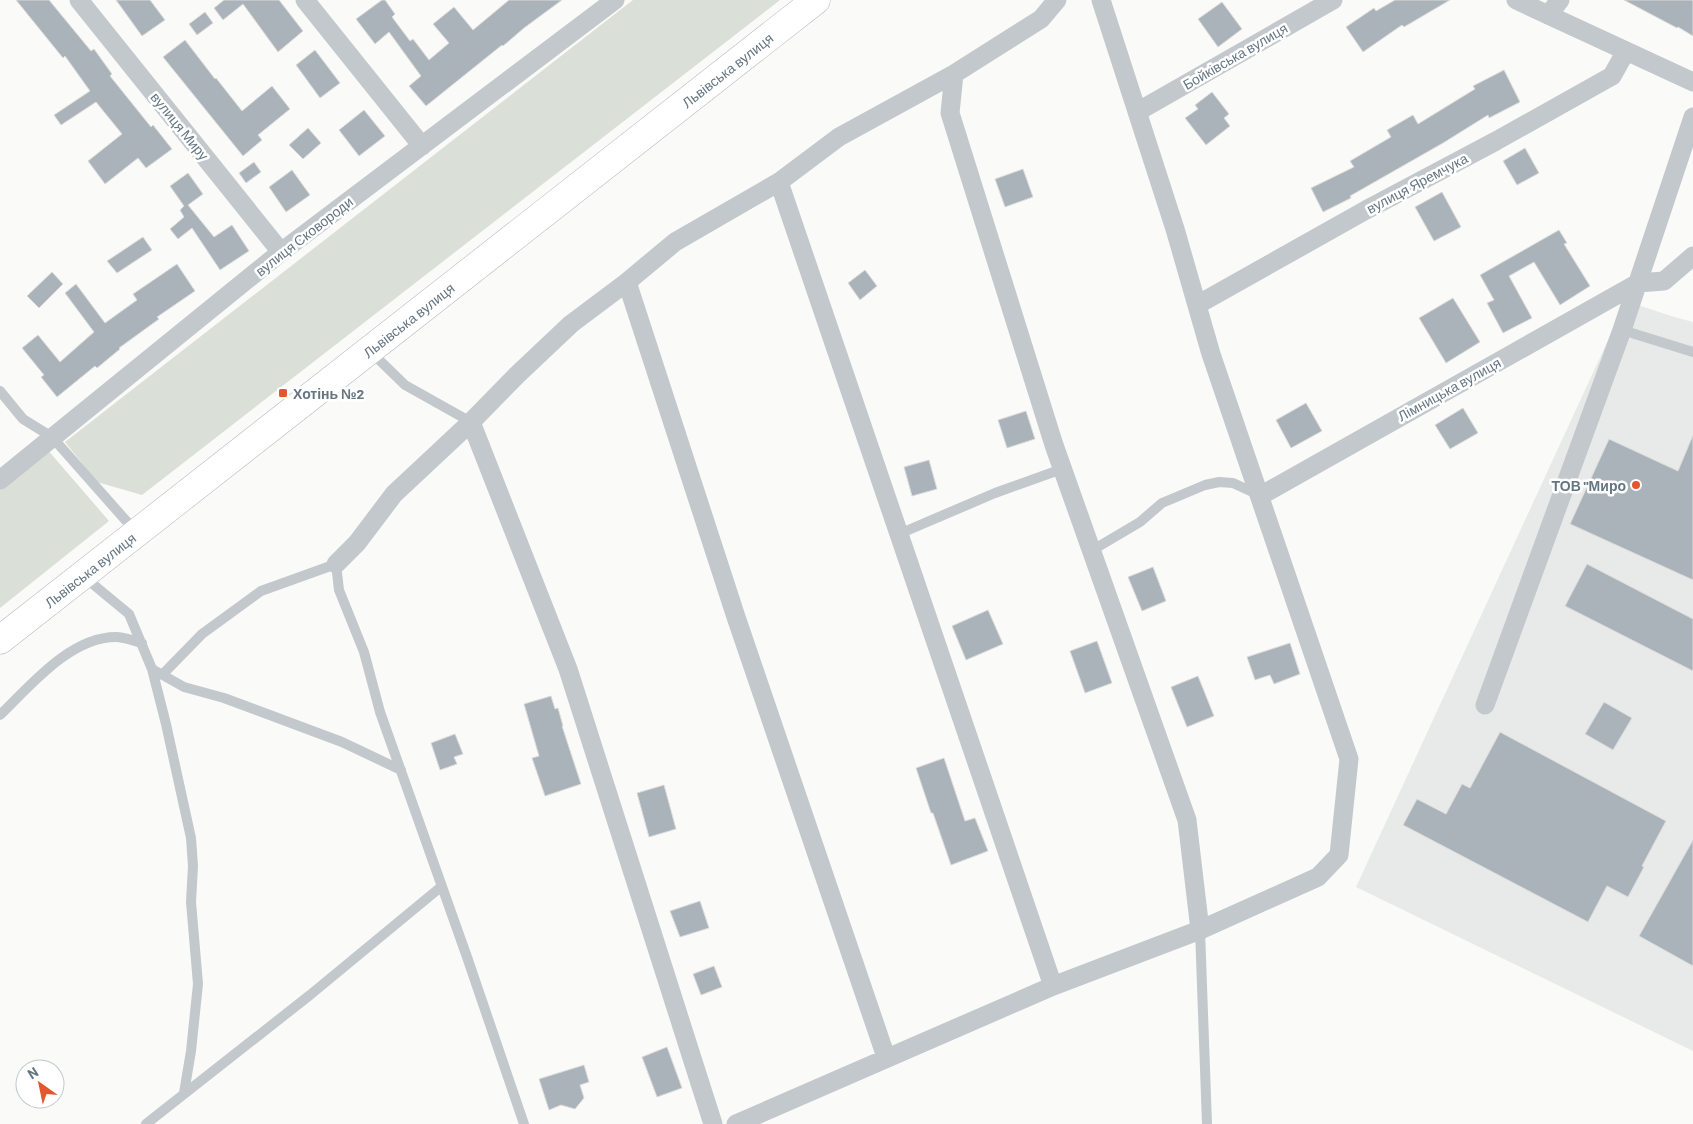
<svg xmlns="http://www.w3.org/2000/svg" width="1693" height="1124" font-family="Barlow,sans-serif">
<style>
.built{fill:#e8e9e9}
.green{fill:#dadfd7}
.building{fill:#aab3b9;stroke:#dcdcda}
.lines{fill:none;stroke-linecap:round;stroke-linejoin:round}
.primary-casing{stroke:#b5babe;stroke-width:29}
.lane{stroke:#c3c8cc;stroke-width:10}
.street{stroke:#c3c8cc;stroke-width:19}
.primary{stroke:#fff;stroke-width:28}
.poi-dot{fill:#e4572e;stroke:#fff;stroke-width:2}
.labels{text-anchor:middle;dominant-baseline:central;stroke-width:5;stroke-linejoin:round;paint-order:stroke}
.street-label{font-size:14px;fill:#657683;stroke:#fff}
.poi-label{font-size:14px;font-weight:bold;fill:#657683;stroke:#fff;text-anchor:start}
</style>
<rect width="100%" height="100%" fill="#fafaf8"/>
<path class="built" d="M1626 301 1671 316 1693 322V1051L1356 887Z"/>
<path class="green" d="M633 0H780L142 495 97 482 65 442Z
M46 448 109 521 0 608V485Z"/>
<path class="building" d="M16 0H49L91 51 94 49 112 74 110 76 151 127 153 125 172 149 146 168 138 158 105 184 88 161 122 134 96 102 61 125 54 115 90 91 65 56 63 58Z
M116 0H150L165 20 142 36Z
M224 0H279L303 31 278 52 243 4 223 20 214 8Z
M382 0H385L395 14 392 17 410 41 413 39 429 60 449 43 433 24 454 7 473 30 509 0H562L524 28 503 46 502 45 426 106 409 86 421 76 389 32 375 44 356 19Z
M1395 0H1450L1404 27 1402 25 1363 52 1346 27 1374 8 1376 11Z
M1624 0H1693V36L1678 27 1677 28Z
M1222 2 1242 29 1218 47 1198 19Z
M205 12 213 23 197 35 189 24Z
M185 40 215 79 216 78 242 111 272 86 290 109 258 135 262 140 243 156 163 57Z
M315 50 340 83 320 98 296 65Z
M1504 70 1520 102 1489 118 1488 115 1443 143 1350 196 1351 198 1323 212 1311 188 1354 167 1350 161 1391 137 1387 130 1413 115 1418 124 1475 89 1473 86Z
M1212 92 1229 114 1224 118 1230 126 1206 145 1185 118 1198 109 1195 105Z
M364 110 385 136 359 156 339 130Z
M308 128 321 143 303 159 289 145Z
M1525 148 1539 173 1517 185 1503 161Z
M254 162 261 172 246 183 239 173Z
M1023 169 1033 197 1005 207 995 179Z
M292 170 310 195 286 212 269 187Z
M188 173 203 194 188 205 214 237 232 225 249 251 220 270 192 228 178 239 170 229 184 217 180 210 184 206 170 186Z
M1442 192 1461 227 1434 241 1415 207Z
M1559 230 1567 243 1564 244 1590 286 1560 305 1534 262 1509 276 1532 318 1503 333 1487 303 1494 300 1480 275Z
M143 237 152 250 117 273 107 261Z
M177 264 195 291 157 317 159 319 119 348 120 349 97 368 95 366 57 397 41 377 44 375 22 348 38 335 60 362 94 332 65 293 76 284 105 323 137 300 133 294Z
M865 270 877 286 860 300 848 283Z
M52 272 63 284 39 308 27 296Z
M1453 298 1480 342 1446 363 1419 318Z
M1306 403 1322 431 1291 448 1276 420Z
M1463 408 1478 433 1450 449 1435 425Z
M1026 411 1035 439 1007 448 998 420Z
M1693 435V580L1570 524 1609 439 1678 471Z
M929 460 937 489 912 496 904 467Z
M1587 564 1693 619V671L1565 606Z
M1153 567 1166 601 1142 611 1128 577Z
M988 610 1003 644 966 660 952 626Z
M1097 641 1112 683 1085 693 1070 651Z
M1290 643 1300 674 1274 684 1270 675 1255 680 1247 657Z
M1198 676 1214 716 1187 727 1171 687Z
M551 696 555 709 558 708 563 726H562L581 784 545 796 532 758 539 756 524 704Z
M1604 702 1632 718 1613 750 1585 734Z
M1500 732 1666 821 1642 866 1644 867 1628 897 1607 886 1588 922 1403 825 1417 799 1446 814 1462 784 1470 788Z
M455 734 463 754 454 757 457 764 440 770 431 743Z
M944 758 965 821 975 818 988 851 951 865 933 813H931L916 768Z
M664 785 676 829 649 837 637 793Z
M1693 840V966L1639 936Z
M700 901 709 928 680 937 670 911Z
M714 966 722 987 701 995 693 974Z
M667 1047 682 1088 657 1097 642 1057Z
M584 1065 589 1082 580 1085 584 1098 575 1109 561 1105 549 1110 539 1079Z"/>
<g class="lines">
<defs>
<g id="primary">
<path id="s1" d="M0 640 816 0"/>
</g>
</defs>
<use href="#primary" class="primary-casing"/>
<path class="lane" d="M1622 330 1693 352
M371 352 405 385 471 422
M0 391 23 419 52 437 136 532
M899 534 995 493 1062 469
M1091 551 1140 522 1162 503 1205 485 1219 482 1233 483 1259 495
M83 576 129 614 152 669 184 687 224 698 342 742 401 770
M152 669 166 724 191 838 193 866 191 902 198 984 191 1051 184 1093
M162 675 202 634 261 591 336 564 339 590 364 652 380 712 467 957 524 1124
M0 715C30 686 70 637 116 637 124 637 134 641 142 643
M1200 930 1207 1124
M146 1124 310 995 442 886"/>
<path class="street" d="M79 0 281 252
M305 0 422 146
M1516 0 1693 82
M1548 15 1560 0
M954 74 950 113 1054 445 1187 820 1200 930
M1137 112 1333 0
M779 182 1053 986
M627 282 736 617 886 1057
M1197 305 1366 210 1496 141 1612 76 1626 51
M471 422 568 669 713 1124
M0 480 281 252 615 0
M1260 496 1638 283 1664 281 1693 256
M336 564 357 543 394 494 471 422 517 375 571 324 627 282 675 242 779 182 839 137 954 74 1041 19 1057 0
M1485 705 1622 330 1693 117
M736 1124 1053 986 1200 930 1318 877 1339 855 1349 759 1211 354 1175 229 1101 0"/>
<use href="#primary" class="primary"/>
</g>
<g class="poi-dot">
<rect x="278" y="388" width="10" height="10" rx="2.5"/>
<circle cx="1636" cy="485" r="5"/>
</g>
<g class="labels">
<g class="street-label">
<text transform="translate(1235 56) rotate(-30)">Бойківська вулиця</text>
<text stroke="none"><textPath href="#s1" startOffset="924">Львівська вулиця</textPath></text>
<text transform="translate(180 126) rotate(51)">вулиця Миру</text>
<text transform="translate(1417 183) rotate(-28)">вулиця Яремчука</text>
<text transform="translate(304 236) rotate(-38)">вулиця Сковороди</text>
<text stroke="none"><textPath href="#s1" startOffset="519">Львівська вулиця</textPath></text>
<text transform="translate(1449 389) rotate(-29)">Лімницька вулиця</text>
<text stroke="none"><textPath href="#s1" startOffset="114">Львівська вулиця</textPath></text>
</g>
<g class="poi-label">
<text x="293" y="393">Хотінь №2</text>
<text x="1626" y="485" text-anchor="end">ТОВ "Миро</text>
</g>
</g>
<g transform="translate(40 1084) rotate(327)"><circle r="24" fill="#ffffff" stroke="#c1c8cd"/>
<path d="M0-4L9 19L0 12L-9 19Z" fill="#e4572e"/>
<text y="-8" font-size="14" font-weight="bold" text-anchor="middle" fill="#657683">N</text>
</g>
</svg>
